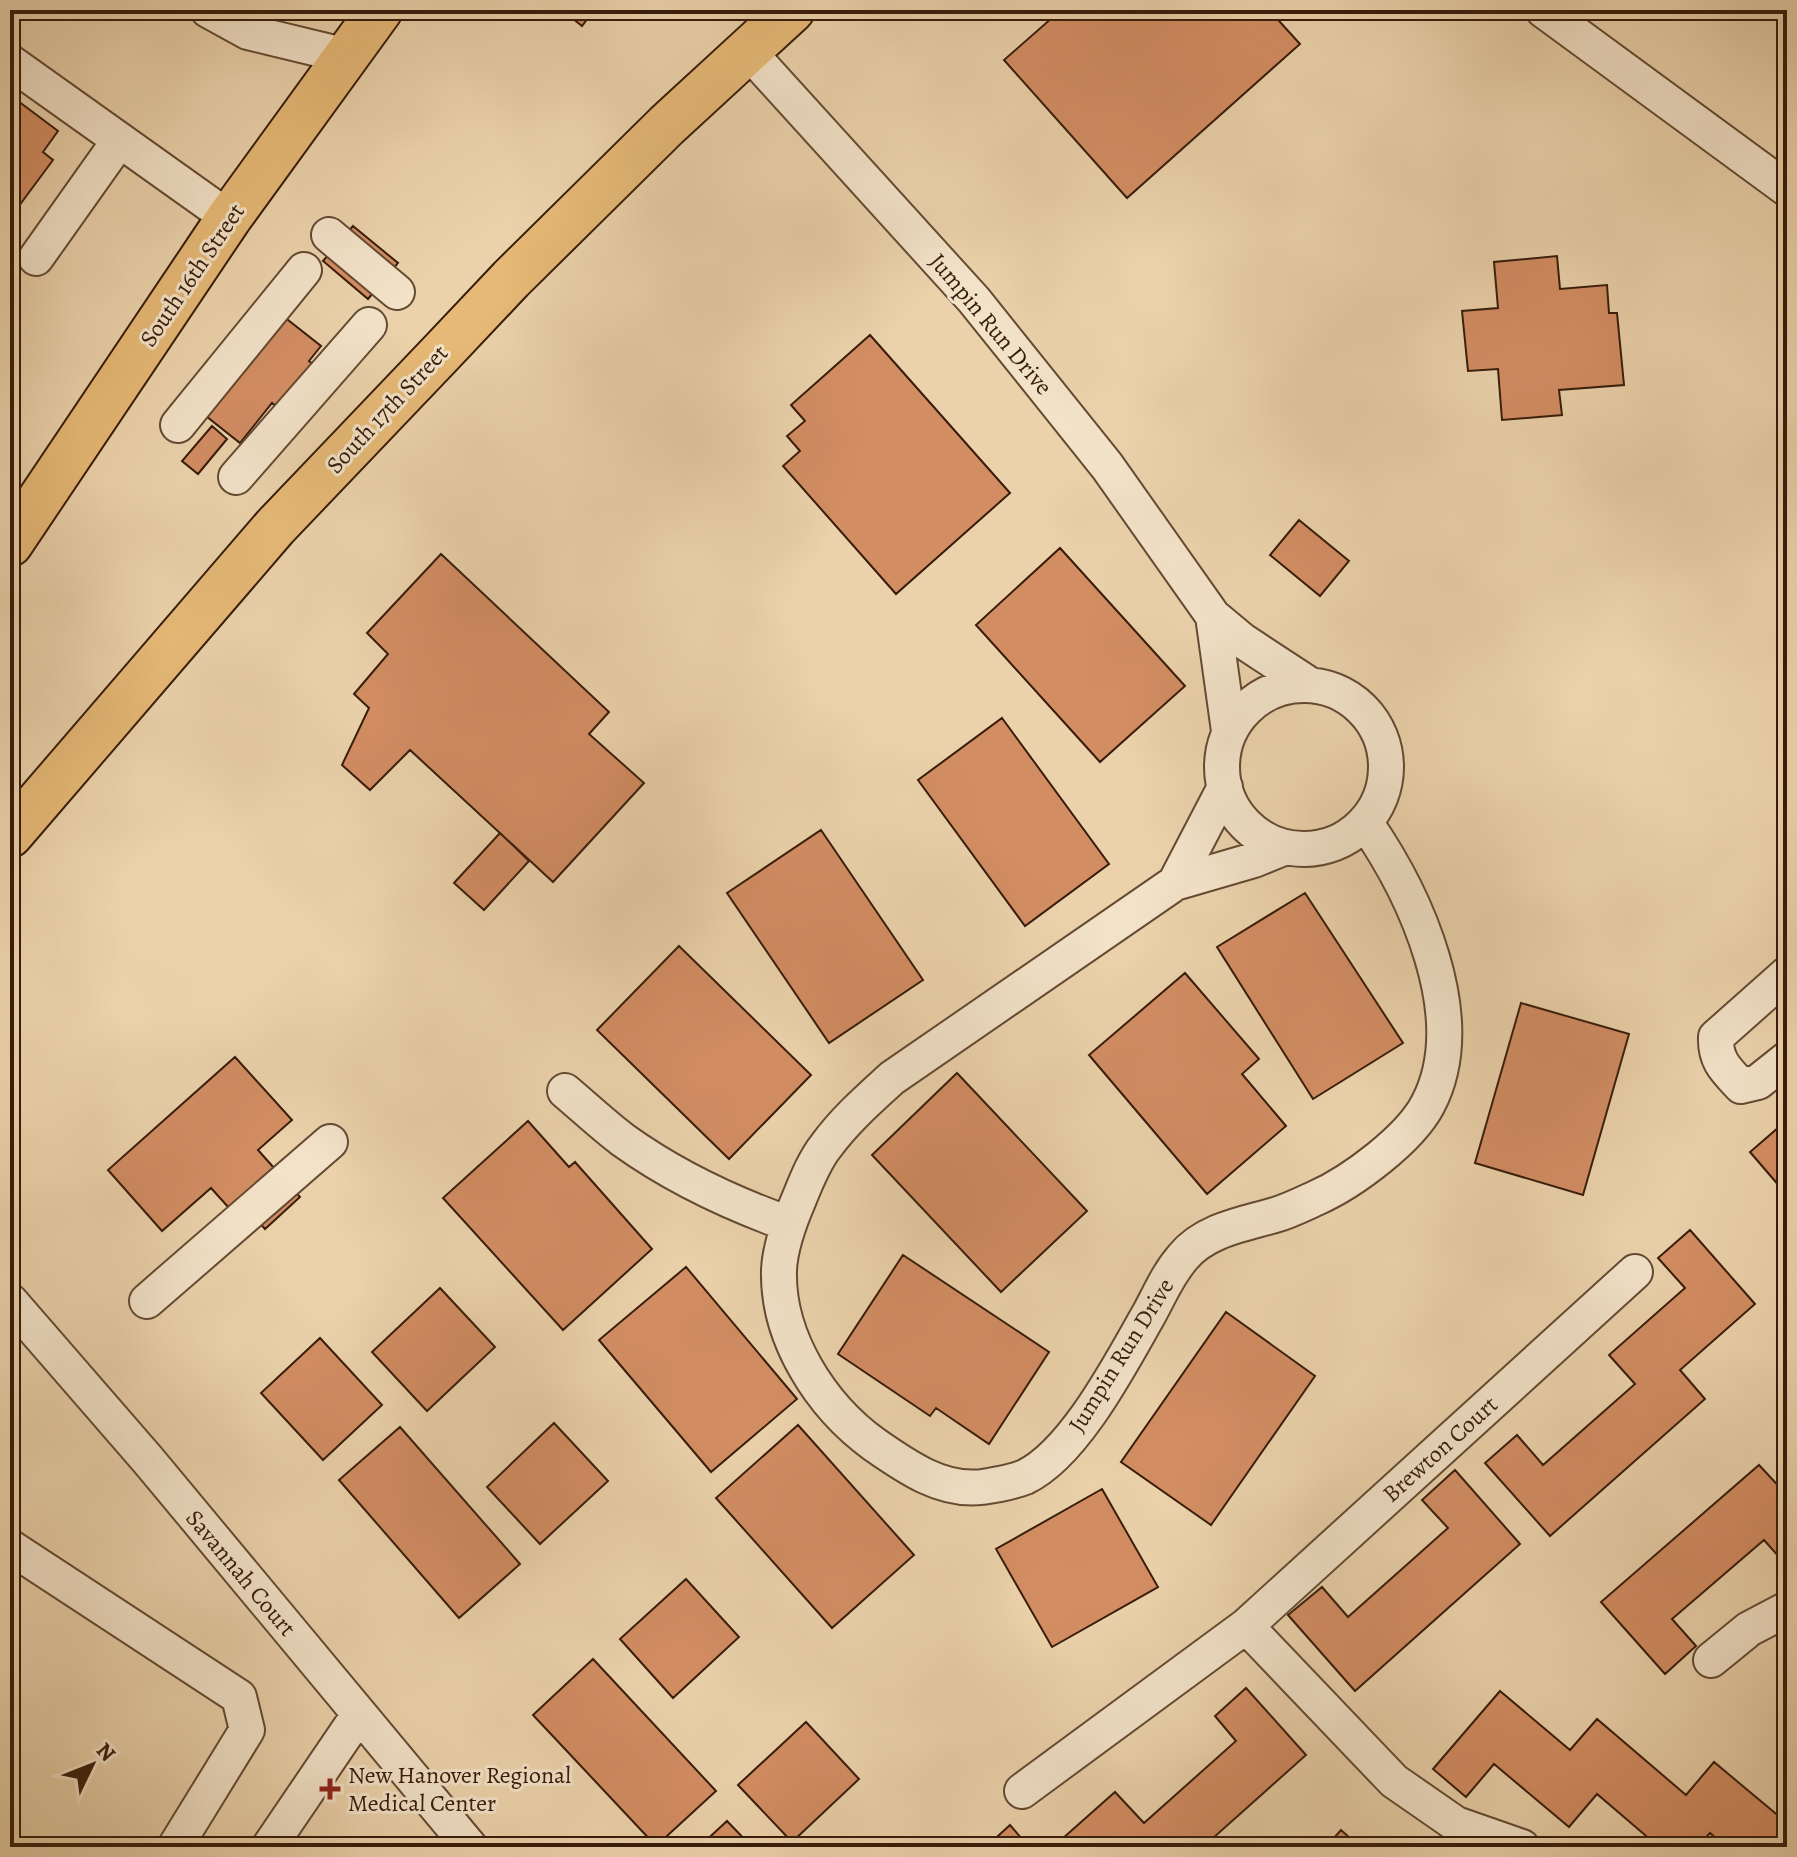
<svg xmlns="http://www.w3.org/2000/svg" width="1797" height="1857" font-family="Alegreya,serif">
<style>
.building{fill:#d38d63;stroke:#371c0b;stroke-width:2}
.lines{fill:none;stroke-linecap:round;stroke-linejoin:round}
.minor-casing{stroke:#644a33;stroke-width:38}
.major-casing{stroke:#371c0b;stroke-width:48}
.minor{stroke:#f2e2c8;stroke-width:34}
.major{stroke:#e6b976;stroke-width:44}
.poi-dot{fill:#8f2418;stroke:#f2e2c8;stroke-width:3}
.labels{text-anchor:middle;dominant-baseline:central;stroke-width:6;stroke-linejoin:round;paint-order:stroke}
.street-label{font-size:24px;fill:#371c0b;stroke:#f2e2c8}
.poi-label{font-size:24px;fill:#371c0b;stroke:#f2e2c8;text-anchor:start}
</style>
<rect width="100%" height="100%" fill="#ebd2ab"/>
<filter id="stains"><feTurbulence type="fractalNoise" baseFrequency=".0025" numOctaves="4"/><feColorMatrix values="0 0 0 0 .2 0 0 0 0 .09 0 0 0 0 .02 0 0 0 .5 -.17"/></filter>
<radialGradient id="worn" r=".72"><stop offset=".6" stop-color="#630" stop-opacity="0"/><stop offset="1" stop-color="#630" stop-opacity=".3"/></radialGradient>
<path class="building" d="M562 10H594L582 26Z
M1061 10H1269L1300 44 1127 198 1004 60Z
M10 95 58 131 43 152 53 160 10 218Z
M353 226 398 263 368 299 323 261Z
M1557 256 1560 289 1607 285 1609 313H1617L1624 385 1559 390 1562 415 1502 420 1498 369 1468 371 1462 311 1498 308 1494 262Z
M283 316 321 346 309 361 333 380 298 423 272 403 240 443 206 416Z
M870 335 1010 493 896 594 783 466 800 451 787 436 805 421 791 405Z
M212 426 227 439 198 474 182 461Z
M1299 520 1349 561 1320 596 1270 555Z
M1060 548 1185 686 1100 762 976 625Z
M441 554 609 712 589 734 644 783 553 882 410 750 370 790 342 765 369 708 354 694 388 654 367 633Z
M1002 718 1109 864 1025 926 918 780Z
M821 830 923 980 829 1043 727 893Z
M500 833 529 861 484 910 454 883Z
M1305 893 1403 1043 1313 1099 1217 947Z
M679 946 811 1075 729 1159 597 1030Z
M1185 973 1259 1059 1242 1074 1286 1126 1207 1194 1089 1055Z
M1521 1003 1629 1034 1583 1195 1475 1163Z
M235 1057 292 1120 258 1150 300 1197 265 1229 247 1209 238 1218 211 1188 162 1231 108 1170Z
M957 1073 1087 1211 1001 1292 872 1155Z
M1787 1120V1195L1750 1152Z
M528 1121 569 1167 575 1162 652 1249 563 1330 443 1198Z
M1690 1230 1755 1304 1680 1370 1705 1399 1550 1536 1485 1463 1517 1435 1543 1465 1635 1384 1609 1355 1685 1288 1658 1258Z
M903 1255 1049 1352 989 1444 936 1408 930 1416 838 1354Z
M686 1267 797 1399 711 1472 599 1340Z
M440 1288 495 1347 427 1411 372 1352Z
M1226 1312 1315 1376 1211 1525 1121 1462Z
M320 1338 382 1405 323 1460 261 1393Z
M554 1423 608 1481 540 1544 487 1487Z
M798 1425 914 1555 832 1628 716 1498Z
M400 1427 520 1564 459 1618 339 1480Z
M1759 1465 1787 1495V1566L1764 1540 1672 1619 1696 1646 1665 1674 1601 1602Z
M1455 1470 1520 1544 1355 1691 1288 1615 1322 1587 1348 1617 1448 1528 1422 1500Z
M1102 1489 1158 1587 1052 1647 996 1549Z
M686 1579 739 1637 673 1698 620 1639Z
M593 1659 716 1791 656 1846 533 1715Z
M1246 1688 1306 1755 1203 1847H1053L1115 1792 1144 1823 1236 1741 1215 1716Z
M1500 1691 1570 1750 1597 1719 1686 1795 1714 1762 1787 1823V1847H1726L1710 1833 1697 1847H1659L1597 1794 1569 1827 1494 1764 1466 1797 1433 1769Z
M806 1722 859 1779 792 1842 738 1785Z
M727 1821 752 1847H699Z
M1010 1825 1029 1847H986Z
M1341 1830 1360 1847H1326Z"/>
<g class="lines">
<defs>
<path id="minor" d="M208 10 248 32 347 56
M1543 10 1787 189
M747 50 974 300 1107 466 1213 616
M10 62 229 218
M329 235 397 292
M36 258 119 141
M178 425 304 270
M236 477 369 325
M1222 767a82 82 0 1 1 164 0a82 82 0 1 1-164 0Z
M1229 731 1213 616 1243 641 1310 685
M1225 787 1175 883 1254 860 1286 847
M1175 883 892 1078C869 1099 845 1120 826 1146 814 1161 806 1182 799 1199 790 1220 780 1246 779 1270 777 1338 821 1406 875 1445 905 1466 942 1492 982 1487 995 1485 1013 1482 1025 1477 1075 1453 1122 1361 1149 1314 1160 1294 1168 1274 1183 1257 1205 1230 1244 1224 1275 1215 1289 1211 1303 1204 1316 1198 1352 1182 1410 1139 1428 1104 1473 1018 1415 894 1365 822
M1787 974 1716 1037C1715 1060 1725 1069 1741 1086L1758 1082 1787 1059
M565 1091C584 1107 603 1125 623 1140 673 1176 730 1203 789 1224
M10 1301 148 1460 470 1847
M147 1301 330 1142
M10 1547 239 1697 247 1730 175 1847
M1246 1626 1394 1781 1456 1824 1522 1847
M1711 1660 1749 1629 1787 1609
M1022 1791 1246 1626 1635 1272
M269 1847 358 1716"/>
<path id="major" d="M10 544 229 218 380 10
M10 835 275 527 443 351 511 279 667 125 792 10"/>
</defs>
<use href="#minor" class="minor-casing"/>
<use href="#major" class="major-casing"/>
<use href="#minor" class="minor"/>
<use href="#major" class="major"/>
</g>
<path class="poi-dot" d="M326 1777h8v8h8v8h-8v8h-8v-8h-8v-8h8z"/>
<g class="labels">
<g class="street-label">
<text transform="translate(192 275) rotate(-56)">South 16th Street</text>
<text transform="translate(991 324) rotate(50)">Jumpin Run Drive</text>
<text transform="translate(387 409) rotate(-47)">South 17th Street</text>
<text transform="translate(1121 1355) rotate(-58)">Jumpin Run Drive</text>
<text transform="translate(1440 1449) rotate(-42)">Brewton Court</text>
<text transform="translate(241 1573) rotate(50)">Savannah Court</text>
</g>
<g class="poi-label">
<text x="348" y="1775">New Hanover Regional<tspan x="348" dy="28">Medical Center</tspan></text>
</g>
</g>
<rect width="1797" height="1857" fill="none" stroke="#ebd2ab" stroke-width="40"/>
<rect x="12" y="12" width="1773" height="1833" fill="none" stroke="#371c0b" stroke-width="4"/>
<rect x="20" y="20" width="1757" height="1817" fill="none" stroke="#371c0b" stroke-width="2"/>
<g transform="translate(92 1765) rotate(47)" stroke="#f2e2c8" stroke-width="6" paint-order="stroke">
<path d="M0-6L14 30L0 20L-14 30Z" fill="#371c0b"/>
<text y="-12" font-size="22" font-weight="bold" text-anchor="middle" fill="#371c0b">N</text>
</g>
<rect width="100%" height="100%" filter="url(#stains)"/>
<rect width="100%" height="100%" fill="url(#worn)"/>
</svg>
